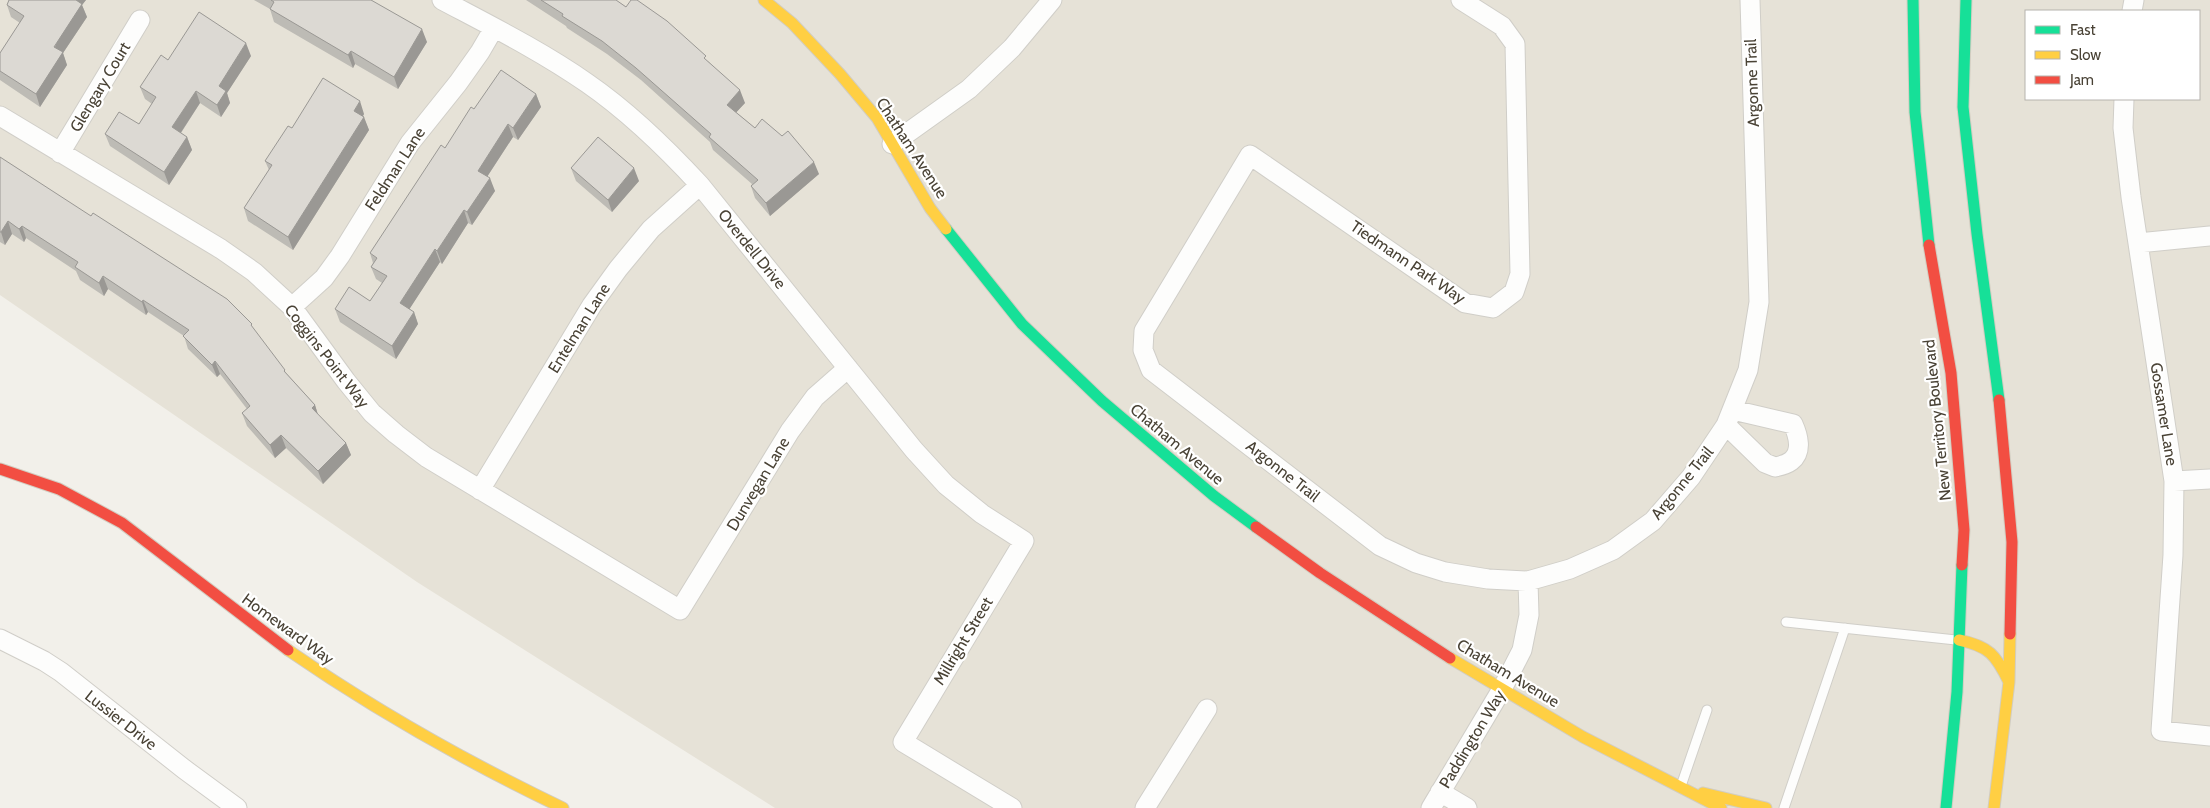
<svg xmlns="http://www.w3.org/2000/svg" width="2210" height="808" font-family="Cabin,sans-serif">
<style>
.residential{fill:#e6e2d7;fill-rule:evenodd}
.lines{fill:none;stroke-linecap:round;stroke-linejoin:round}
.lane-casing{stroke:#d0cec8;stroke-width:11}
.street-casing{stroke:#d0cec8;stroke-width:21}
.fast-casing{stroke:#d2cdc1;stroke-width:13}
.slow-casing{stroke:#d2cdc1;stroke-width:13}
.jam-casing{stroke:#d2cdc1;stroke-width:13}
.lane{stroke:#fdfdfc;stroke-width:9}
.street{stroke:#fdfdfc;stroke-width:19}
.fast{stroke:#16e098;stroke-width:11}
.slow{stroke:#ffcf43;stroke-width:11}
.jam{stroke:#f24e42;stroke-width:11}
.wall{fill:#bdbbb5}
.shaded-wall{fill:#9a9894}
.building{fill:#dcd9d3;stroke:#9a9894}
.labels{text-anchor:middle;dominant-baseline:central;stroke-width:4.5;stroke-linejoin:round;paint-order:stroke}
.street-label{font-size:16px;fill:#494235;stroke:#fff}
</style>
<rect width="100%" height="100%" fill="#f2f0ea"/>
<path class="residential" d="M0 0H2210V808H775L417 582 0 295ZM2026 11H2199V99H2026Z"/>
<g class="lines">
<defs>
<path id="lane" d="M1786 622 1956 640
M1681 786 1707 710
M1784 808 1845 628"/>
<path id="street" d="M442 0C491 26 541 51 587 83 629 112 666 148 700 185L914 450 946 485 982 514 1024 541 903 742 1012 808
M1461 0 1502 26 1515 44 1520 274 1514 292 1493 308 1465 303 1250 155 1144 331 1143 350 1151 370 1380 546 1416 563 1445 572 1488 579 1528 581 1570 569 1613 550 1653 521 1691 477 1726 425 1748 370 1759 302 1750 0
M2132 11 2134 0
M2124 99 2123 128 2131 197 2174 481 2173 555 2161 731 2210 736
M0 116 221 249 254 272 292 307 346 381 372 413 396 434 426 457 680 610 790 431 815 397 848 368
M892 144 969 89 1012 48 1052 0
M60 153 140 20
M2138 243 2210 236
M292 307 324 278 340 256 410 143 458 83 480 52 494 28
M1726 425 1765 463 1775 467C1780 466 1787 464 1791 461 1803 452 1798 435 1793 424L1733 410
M2174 481 2210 479
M480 490 592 305 618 269 651 229 700 185
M0 639 44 661 61 672 184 769 237 808
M1440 792 1467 808
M1145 808 1207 709
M1431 808 1502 689 1522 650 1529 615 1528 581"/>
<path id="fast" d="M1913 0 1915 112 1929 245
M1966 0 1963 107 1977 234 1999 400
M946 229 1022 324 1102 401 1214 496 1256 527
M1946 808 1957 692 1962 565"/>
<path id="slow" d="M764 0 792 23 840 74 877 118 930 208 946 229
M1959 640C1989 646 1996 655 2009 682
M288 650C375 710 467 762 563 808
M1450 658 1583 737 1721 808
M1703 793 1766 808
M1994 808 2009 682 2010 634"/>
<path id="jam" d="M1929 245 1951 373 1964 530 1962 565
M1999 400 2012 542 2010 634
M0 469 59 489 122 523 288 650
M1256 527 1320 573 1450 658"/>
</defs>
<use href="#lane" class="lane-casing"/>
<use href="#street" class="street-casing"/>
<use href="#fast" class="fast-casing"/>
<use href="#slow" class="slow-casing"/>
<use href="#jam" class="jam-casing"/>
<use href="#lane" class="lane"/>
<use href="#street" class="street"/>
<use href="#fast" class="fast"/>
<use href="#slow" class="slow"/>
<use href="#jam" class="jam"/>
</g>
<path class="wall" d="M9 0H86L82 5 87 17 63 53 67 65 40 107 0 80V53L20 23 11 17 7 5Z
M254 0H371L427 42 398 89 355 64 353 68 274 22 270 9Z
M526 0H616L709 62 745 103 736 112 755 128 819 174 770 216 755 198 751 186 752 184 713 150 710 142 641 80 607 54 567 28 566 26Z
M251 56 227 93 230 103 221 117 200 103 181 133 187 137 192 150 169 185 110 146 105 134 139 124 152 104 145 99 140 87 168 60Z
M536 94 541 107 518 140 513 137 487 177 495 191 472 225 468 223 442 264 440 262 409 309 414 312 418 324 396 359 340 322 335 309 370 301 382 283 376 279 371 267 373 263 370 253 445 148 474 109Z
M364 114 363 116 369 130 293 250 248 221 244 208 269 170 265 161 292 128Z
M0 157 254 330 287 374 315 405 318 415 346 443 351 455 323 484 286 448 275 458 247 426 242 413 247 409 220 374 217 377 188 349 184 336 148 312 146 315 108 289 104 296 80 280 76 271 26 238 24 242 12 234 5 245 0 242Z
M571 168 639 181 612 212 576 181Z"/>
<path class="shaded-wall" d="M74 0H86L82 5 87 17 63 53 67 65 40 107 36 94Z
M422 29 427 42 398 89 394 77Z
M246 43 251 56 227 93 230 103 221 117 217 105 219 86Z
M351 51 355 64 353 68 348 55Z
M740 90 745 103 732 117 727 105Z
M196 91 200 103 176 140 172 127Z
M536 94 541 107 518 140 513 128Z
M360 101 364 114 359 123 354 111Z
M364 117 369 130 293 250 288 237Z
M508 124 513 137 483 183 478 171Z
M187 137 192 150 169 185 164 172Z
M814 162 819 174 770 216 766 203Z
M634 168 639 181 612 212 608 200Z
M490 178 495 191 472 225 467 212Z
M464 210 468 223 442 264 437 251Z
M8 221 12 234 5 245 1 232Z
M22 226 26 238 24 242 19 229Z
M435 249 440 262 405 316 400 303Z
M103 276 108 289 104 296 99 283Z
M143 300 148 312 146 315 142 302Z
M414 312 418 324 396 359 392 346Z
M215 361 220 374 217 377 212 365Z
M315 405 319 418 312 408Z
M281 435 286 448 275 458 270 445Z
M346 443 351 455 323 484 318 471Z"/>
<path class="building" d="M9 0H76L82 4 54 47 63 52 36 94 0 71V53L24 16 7 5Z
M271 0H371L422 29 394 77 351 51 348 55 270 9 274 2Z
M541 0H616L626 7 631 0H637L667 21 706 56 704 58 740 90 727 105 755 128 762 119 782 136 788 131 814 162 766 203 751 186 758 180 709 137 711 134 636 68 602 41 562 16 563 14Z
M199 12 246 43 219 86 226 91 217 105 196 91 172 127 187 137 164 172 105 134 119 112 139 124 156 97 140 87 161 55 168 60Z
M501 70 536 94 513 128 508 124 478 171 490 178 467 212 464 210 437 251 435 249 400 303 414 312 392 346 335 309 349 287 370 301 387 276 371 267 377 258 370 253 441 145 445 148 471 107 474 109Z
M323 78 360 101 354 111 364 117 288 237 244 208 272 165 265 161 288 126 292 128Z
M598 137 634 168 608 200 571 168Z
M0 157 91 216 93 213 227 299 252 324 251 325 285 370 284 371 315 405 312 408 346 443 318 471 281 435 270 445 242 413 250 406 215 361 212 365 183 336 189 330 143 300 142 302 103 276 99 283 75 267 78 262 22 226 19 229 8 221 1 232H0Z"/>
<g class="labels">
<g class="street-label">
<text transform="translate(1752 83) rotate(-92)">Argonne Trail</text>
<text transform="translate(100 87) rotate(-59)">Glengary Court</text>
<text transform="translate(912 148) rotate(57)">Chatham Avenue</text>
<text transform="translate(395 169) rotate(-57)">Feldman Lane</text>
<text transform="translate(752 249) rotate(51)">Overdell Drive</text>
<text transform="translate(1408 262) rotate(34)">Tiedmann Park Way</text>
<text transform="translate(579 328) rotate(-58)">Entelman Lane</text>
<text transform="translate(327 356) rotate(52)">Coggins Point Way</text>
<text transform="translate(2164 414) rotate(81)">Gossamer Lane</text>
<text transform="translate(1937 420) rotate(-96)">New Territory Boulevard</text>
<text transform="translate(1177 444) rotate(40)">Chatham Avenue</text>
<text transform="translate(1283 471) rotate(38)">Argonne Trail</text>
<text transform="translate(1682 483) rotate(-51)">Argonne Trail</text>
<text transform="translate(758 484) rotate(-59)">Dunvegan Lane</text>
<text transform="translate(288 629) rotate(36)">Homeward Way</text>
<text transform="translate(963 641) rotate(-59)">Millright Street</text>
<text transform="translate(1508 673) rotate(31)">Chatham Avenue</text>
<text transform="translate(121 720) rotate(38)">Lussier Drive</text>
<text transform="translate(1472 739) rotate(-59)">Paddington Way</text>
</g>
</g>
<rect x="2025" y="10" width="175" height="90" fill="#ffffff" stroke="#b6b3ae"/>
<rect x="2035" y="26" width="25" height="8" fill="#16e098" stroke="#b6b3ae"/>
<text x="2070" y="35" font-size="15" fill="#494235">Fast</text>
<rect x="2035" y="51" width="25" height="8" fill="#ffcf43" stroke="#b6b3ae"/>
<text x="2070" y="60" font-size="15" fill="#494235">Slow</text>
<rect x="2035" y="76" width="25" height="8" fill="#f24e42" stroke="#b6b3ae"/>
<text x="2070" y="85" font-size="15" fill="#494235">Jam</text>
</svg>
